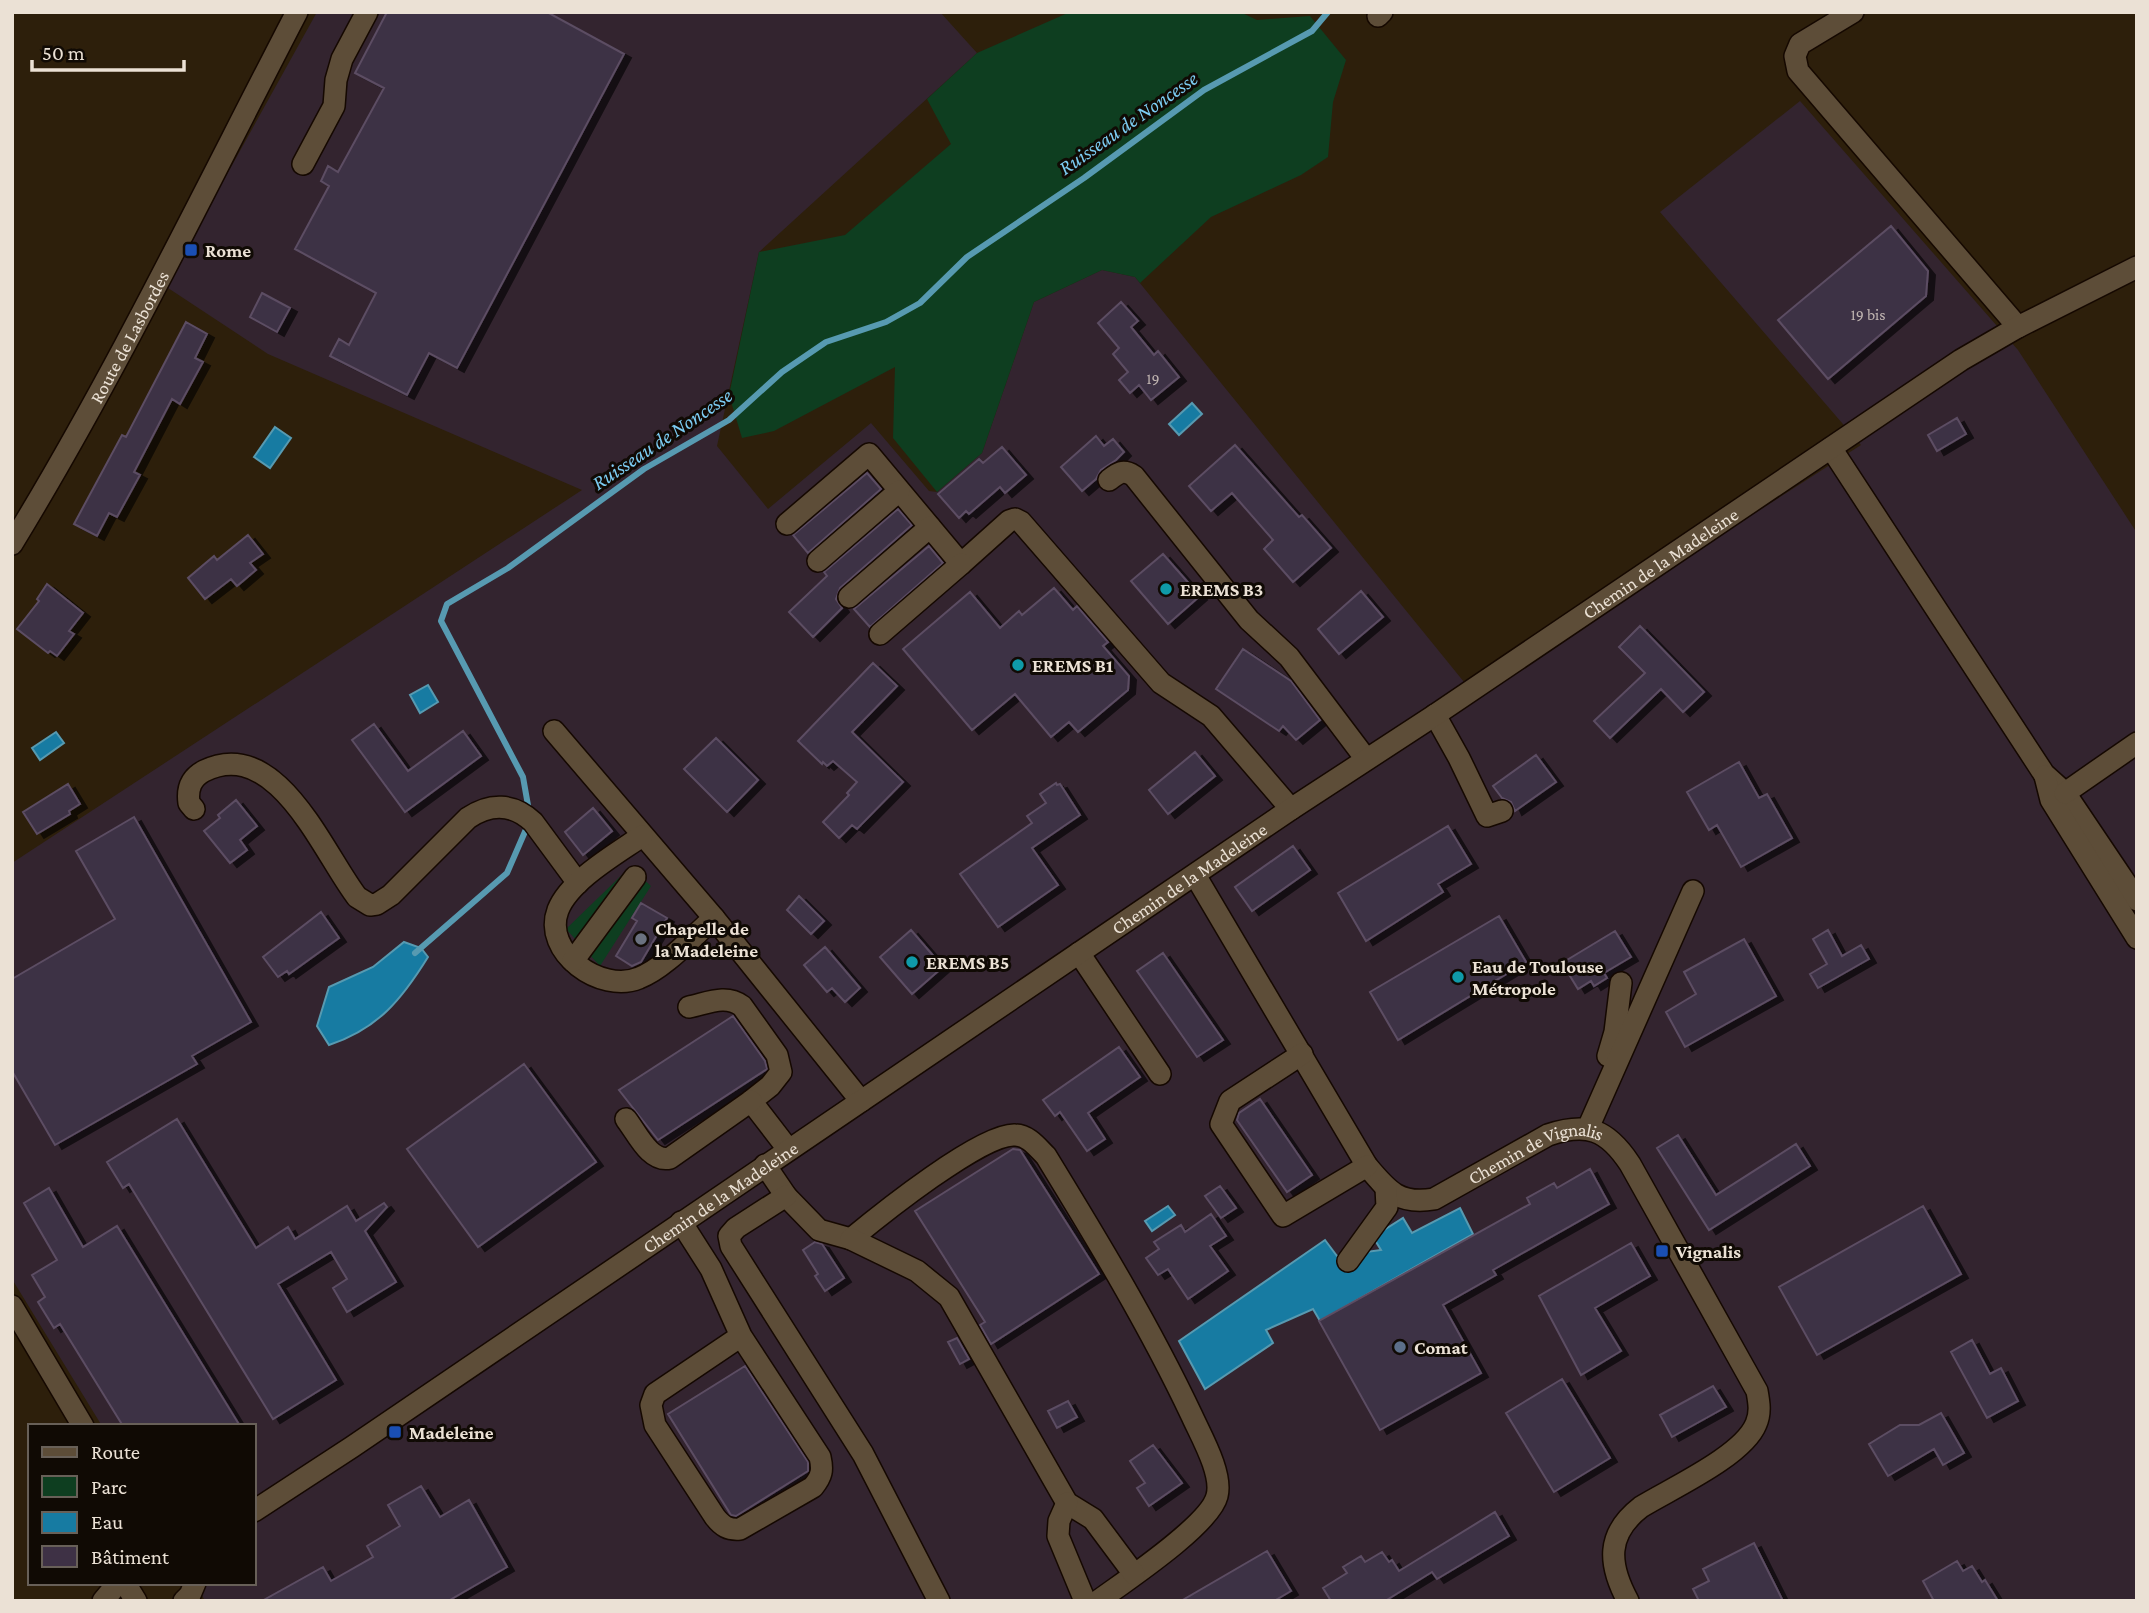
<svg xmlns="http://www.w3.org/2000/svg" width="2149" height="1613" font-family="'Crimson Pro',serif">
<style>
.industrial{fill:#33242f}
.green{fill:#0e3e20}
.water{fill:#177ba2;stroke:#579ab1;stroke-width:2}
.lines{fill:none;stroke-linecap:round;stroke-linejoin:round}
.stream{stroke:#579ab1;stroke-width:6}
.building{fill:#3e3145;stroke:#5c4d63;stroke-width:2;filter:url(#shadow)}
.minor-casing{stroke:#150800;stroke-width:24}
.minor{stroke:#5d4d38;stroke-width:21}
.transit-dot{fill:#1a4fb4;stroke:#100a04;stroke-width:2.5}
.culture-dot{fill:#0f9aa8;stroke:#100a04;stroke-width:2.5}
.worship-dot{fill:#6b7280;stroke:#100a04;stroke-width:2.5}
.service-dot{fill:#5c6f8a;stroke:#100a04;stroke-width:2.5}
.labels{text-anchor:middle;dominant-baseline:central;stroke-width:6;stroke-linejoin:round;paint-order:stroke}
.number-label{font-size:16px;fill:#c0b5b1}
.poi-label{font-size:19px;font-weight:bold;fill:#ebe1d5;stroke:#100a04;text-anchor:start}
.street-label{font-size:19px;fill:#ebe1d5;stroke:#100a04}
.water-label{font-size:21px;font-style:italic;fill:#7cccf2;stroke:#100a04}
</style>
<defs>
<filter id="shadow"><feDropShadow dx="7" dy="4" stdDeviation="0" flood-color="#0009"/></filter>
</defs>
<rect width="100%" height="100%" fill="#2d1f0b"/>
<path class="industrial" d="M317 12H940L977 53 759 252 717 446 768 509 871 423 929 491 937 492 982 453 1034 302 1102 270 1135 277 1477 698 1666 570 1861 445 1660 212 1800 101 2018 350 2137 533V1601H205L195 1583H254V1426H102L12 1279V863L582 490 268 354 165 286Z"/>
<path class="green" d="M1070 12H1240L1257 20 1310 16 1346 60 1333 102 1328 157 1301 175 1211 217 1140 283 1135 277 1102 270 1034 302 982 453 937 492 893 438 895 367 774 431 742 438 729 395 759 252 845 235 951 144 927 99 977 53Z
M630 867 651 886 600 966 566 929Z"/>
<path class="water" d="M1192 403 1202 414 1179 435 1169 424Z
M275 427 291 438 270 468 254 457Z
M428 685 438 702 420 713 410 695Z
M56 732 64 743 40 760 32 748Z
M404 942 421 948 428 957C402 999 378 1029 329 1045L317 1026 329 987 373 967Z
M1168 1206 1175 1215 1152 1231 1145 1221Z
M1460 1208 1473 1234 1320 1321 1313 1309 1266 1330 1273 1343 1205 1389 1179 1341 1325 1240 1337 1256 1381 1250 1373 1237 1403 1218 1412 1233Z"/>
<g class="lines">
<path class="stream" d="M529 811 523 777 441 621 447 604 508 568 644 469 729 420 782 372 826 342 886 322 920 303 967 257 1084 178 1204 90 1312 31 1328 12
M415 953 507 873 527 827"/>
</g>
<path class="building" d="M387 12H547L624 54 457 368 429 353 407 395 330 356 339 339 349 345 376 293 295 249 329 186 321 181 328 166 338 172 384 88 355 73Z
M1891 226 1928 271 1926 296 1828 379 1778 320Z
M262 293 290 308 277 332 250 317Z
M1121 302 1138 321 1131 327 1154 355 1158 351 1179 377 1151 400 1139 385 1130 393 1119 380 1128 372 1113 354 1119 348 1098 323Z
M186 322 207 334 195 358 203 362 180 404 172 399 134 472 140 475 117 517 109 513 97 536 74 524 122 435 126 437Z
M1957 418 1966 434 1937 451 1928 435Z
M1096 436 1104 446 1113 439 1124 452 1116 460 1101 470 1096 479 1082 491 1061 467Z
M1235 445 1299 517 1302 515 1331 548 1293 582 1264 549 1273 540 1232 493 1211 511 1189 486Z
M1002 447 1026 475 1005 493 1000 487 969 514 966 511 959 518 938 494 979 459 983 463Z
M867 473 881 489 808 553 793 535Z
M898 509 912 525 840 588 836 599 842 608 813 637 789 612 827 576 824 572Z
M248 535 263 554 250 563 256 570 237 586 231 579 205 599 188 578 214 556 217 560Z
M929 546 943 563 870 627 854 609Z
M1163 554 1200 596 1168 624 1131 581Z
M47 584 83 613 69 631 74 634 57 656 50 651 48 653 17 629 39 601 37 599Z
M1054 588 1073 610 1077 606 1108 642 1103 646 1129 676 1128 690 1078 732 1069 722 1051 737 1015 694 972 730 903 649 970 592 1000 628 1019 611 1022 615Z
M1361 591 1383 617 1339 654 1318 629Z
M1640 626 1704 692 1683 712 1661 689 1610 738 1594 721 1645 673 1619 647Z
M1243 649 1291 681 1320 720 1296 740 1283 726 1279 731 1216 689Z
M873 663 897 686 852 732 903 782 857 829 852 825 839 838 823 822 849 795 847 793 857 782 833 761 827 766 823 762 822 764 798 741Z
M374 724 408 771 463 731 481 756 405 812 352 740Z
M716 738 758 780 727 812 684 769Z
M1195 752 1215 776 1168 814 1149 790Z
M1536 755 1556 782 1515 811 1511 802 1502 798 1493 786Z
M1739 762 1759 798 1767 794 1792 838 1741 867 1717 825 1709 830 1687 792Z
M1056 783 1057 785 1060 784 1080 815 1032 848 1058 885 998 927 960 874 1032 823 1027 816 1046 803 1040 794Z
M68 784 80 804 69 811 70 814 37 834 23 812Z
M236 800 257 826 240 840 247 850 230 863 204 831 220 818 218 815Z
M593 808 612 831 583 855 565 832Z
M134 817 251 1022 192 1056 197 1064 55 1145 12 1071V979L115 919 76 851Z
M1448 826 1471 864 1438 884 1443 892 1366 941 1338 893Z
M1293 846 1310 870 1252 911 1235 887Z
M799 896 824 921 811 934 787 910Z
M641 903 667 918 641 962 632 966 616 956 637 921 632 918Z
M321 912 339 938 289 974 287 971 278 977 263 957Z
M1499 916 1526 962 1398 1040 1370 992Z
M911 930 943 967 912 994 880 957Z
M1828 930 1842 956 1861 945 1869 959 1818 988 1810 974 1827 964 1813 939Z
M1615 931 1631 957 1604 973 1607 978 1594 986 1591 981 1578 989 1562 963Z
M1744 939 1776 996 1685 1047 1666 1012 1696 994 1684 972Z
M825 947 860 988 845 1002 832 988 827 992 804 965Z
M1163 953 1223 1040 1197 1057 1137 971Z
M733 1016 765 1061 767 1069 658 1140 619 1090Z
M1119 1047 1140 1077 1088 1113 1105 1139 1087 1151 1060 1112 1055 1116 1043 1100Z
M524 1064 596 1162 478 1247 407 1149Z
M1260 1099 1312 1175 1287 1192 1237 1120 1239 1113Z
M177 1119 256 1248 288 1227 295 1239 347 1206 356 1221 384 1203 387 1207 365 1231 396 1282 347 1312 333 1288 347 1279 331 1252 278 1284 336 1380 273 1419 129 1184 123 1188 107 1162Z
M1678 1135 1716 1195 1796 1144 1810 1166 1709 1230 1657 1148Z
M1013 1149 1020 1150 1099 1274 991 1344 980 1325 985 1322 915 1211Z
M1590 1169 1609 1204 1493 1270 1496 1275 1443 1305 1481 1373 1380 1430 1319 1321 1530 1204 1527 1198 1554 1183 1557 1188Z
M1220 1186 1236 1208 1221 1218 1205 1196Z
M49 1188 83 1247 117 1226 240 1426H123L60 1324 54 1328 38 1302 45 1297 32 1275 57 1260 24 1203Z
M1923 1206 1961 1274 1817 1355 1779 1287Z
M1211 1214 1226 1236 1210 1246 1228 1271 1188 1299 1168 1269 1158 1275 1146 1258 1159 1249 1154 1242 1181 1225 1185 1232Z
M815 1242 822 1244 844 1278 825 1291 815 1276 818 1274 803 1250Z
M1631 1243 1650 1276 1595 1308 1621 1351 1581 1375 1539 1296Z
M957 1338 969 1359 960 1364 948 1342Z
M1972 1340 1990 1374 2001 1368 2018 1401 1987 1418 1951 1352Z
M745 1366 808 1462V1471L736 1516 731 1515 668 1414Z
M1562 1379 1610 1458 1554 1492 1506 1413Z
M1713 1386 1726 1407 1672 1437 1660 1415Z
M1068 1401 1077 1417 1057 1428 1048 1411Z
M1941 1413 1964 1453 1943 1465 1934 1449 1888 1476 1869 1444 1900 1425H1919Z
M1153 1445 1182 1483 1149 1506 1137 1488 1145 1483 1130 1461Z
M421 1486 440 1517 469 1500 507 1567 448 1601H262L323 1567 331 1581 373 1557 367 1546 400 1526 388 1505Z
M1495 1512 1509 1536 1437 1579 1432 1572 1385 1601H1331L1323 1588 1347 1573 1343 1567 1361 1556 1365 1562 1382 1552 1389 1562 1392 1560 1399 1571Z
M1754 1543 1783 1601H1699L1693 1589 1709 1581 1703 1569Z
M1267 1551 1291 1591 1274 1601H1181Z
M1957 1561 1963 1571 1972 1566 1982 1582 1985 1580 1998 1601H1934L1923 1581Z"/>
<g class="lines">
<defs>
<g id="minor">
<path d="M1853 12 1800 44 1795 56 1798 71 2018 327"/>
<path d="M1378 16 1382 12"/>
<path d="M303 164 334 106 336 80 342 59 367 12"/>
<path d="M1831 448 2044 774 2065 793 2137 900"/>
<path d="M1109 480C1118 473 1123 469 1134 476L1249 620 1289 657 1366 759"/>
<path d="M787 524 869 454 961 564 1009 521 1015 519 1021 522 1161 683 1211 716 1291 809"/>
<path id="s1" d="M12 544C117 372 204 191 297 12"/>
<path d="M818 561 899 491"/>
<path d="M849 597 930 527"/>
<path d="M880 634 961 564"/>
<path d="M1435 715 1459 758 1487 816 1502 811"/>
<path d="M554 731 714 918 861 1101"/>
<path d="M2045 776 2051 800 2137 938"/>
<path d="M2065 793 2137 743"/>
<path d="M194 809 189 803C187 789 191 778 204 771 277 735 323 853 357 897L370 905 377 904 391 895 468 818C490 803 513 803 533 822L578 883"/>
<path d="M642 836C616 854 570 880 558 910 542 952 601 994 639 978 665 968 693 936 714 918"/>
<path id="s2" d="M1195 875 1367 1166C1388 1191 1399 1205 1434 1199L1548 1135C1587 1122 1607 1129 1630 1164L1757 1391C1759 1402 1761 1413 1756 1424 1743 1456 1672 1488 1641 1507 1606 1534 1608 1564 1628 1601"/>
<path d="M1079 953 1160 1074"/>
<path d="M573 961 635 877"/>
<path d="M689 1007C708 1003 726 994 742 1006L777 1055 781 1072 770 1086 751 1101 788 1149"/>
<path d="M1302 1054 1230 1101 1221 1124 1283 1216 1367 1166"/>
<path d="M1608 1056 1615 1032 1621 983"/>
<path d="M626 1119C637 1133 650 1163 670 1158L751 1101"/>
<path d="M1588 1128 1693 891"/>
<path d="M765 1165 786 1196 819 1230 851 1239C880 1215 982 1133 1015 1135 1028 1135 1037 1147 1046 1156 1098 1241 1149 1325 1192 1416 1201 1436 1223 1474 1217 1496 1210 1525 1124 1582 1098 1601"/>
<path d="M786 1196 736 1228 729 1236 731 1246 863 1454 939 1601"/>
<path d="M681 1222 711 1269 741 1336 820 1457C823 1470 822 1476 813 1487L740 1529C728 1530 722 1526 715 1517L655 1425 651 1405 655 1394 741 1336"/>
<path d="M851 1239 917 1271 949 1297 1067 1503 1093 1519 1134 1574"/>
<path d="M1348 1261 1387 1207 1386 1188"/>
<path d="M12 1306 83 1426"/>
<path d="M1067 1503 1059 1521 1058 1536 1085 1601"/>
<path id="s3" d="M254 1511 352 1447 1291 809 1435 715 1961 360 2018 327 2137 267"/>
<path d="M125 1583 136 1601"/>
<path d="M103 1601 118 1583"/>
<path d="M184 1601 190 1595 195 1583"/>
</g>
</defs>
<use href="#minor" class="minor-casing"/>
<use href="#minor" class="minor"/>
</g>
<g class="transit-dot">
<rect x="184" y="243" width="14" height="14" rx="3.5"/>
<rect x="1655" y="1244" width="14" height="14" rx="3.5"/>
<rect x="388" y="1425" width="14" height="14" rx="3.5"/>
</g>
<g class="culture-dot">
<circle cx="1166" cy="589" r="7"/>
<circle cx="1018" cy="665" r="7"/>
<circle cx="912" cy="962" r="7"/>
<circle cx="1458" cy="977" r="7"/>
</g>
<circle class="worship-dot" cx="641" cy="939" r="7"/>
<circle class="service-dot" cx="1400" cy="1347" r="7"/>
<g class="labels">
<g class="number-label">
<text x="1868" y="314">19 bis</text>
<text x="1153" y="378">19</text>
</g>
<g class="poi-label">
<text x="205" y="250">Rome</text>
<text x="1180" y="589">EREMS B3</text>
<text x="1032" y="665">EREMS B1</text>
<text x="655" y="928">Chapelle de<tspan x="655" dy="22">la Madeleine</tspan></text>
<text x="926" y="962">EREMS B5</text>
<text x="1472" y="966">Eau de Toulouse<tspan x="1472" dy="22">Métropole</tspan></text>
<text x="1676" y="1251">Vignalis</text>
<text x="1414" y="1347">Comat</text>
<text x="409" y="1432">Madeleine</text>
</g>
<g class="street-label">
<text stroke="none"><textPath href="#s1" startOffset="238">Route de Lasbordes</textPath></text>
<text stroke="none"><textPath href="#s3" startOffset="1696">Chemin de la Madeleine</textPath></text>
<text stroke="none"><textPath href="#s3" startOffset="1129">Chemin de la Madeleine</textPath></text>
<text stroke="none"><textPath href="#s2" startOffset="532">Chemin de Vignalis</textPath></text>
<text stroke="none"><textPath href="#s3" startOffset="562">Chemin de la Madeleine</textPath></text>
</g>
<g class="water-label">
<text transform="translate(1128 123) rotate(-35)">Ruisseau de Noncesse</text>
<text transform="translate(662 439) rotate(-34)">Ruisseau de Noncesse</text>
</g>
</g>
<rect width="2149" height="1613" fill="none" stroke="#ebe1d5" stroke-width="28"/>
<rect x="28" y="1424" width="228" height="161" fill="#100a04" stroke="#686058" stroke-width="2"/>
<rect x="42" y="1447" width="35" height="10" fill="#5d4d38" stroke="#686058" stroke-width="2"/>
<text x="91" y="1459" font-size="21" fill="#ebe1d5">Route</text>
<rect x="42" y="1476" width="35" height="21" fill="#0e3e20" stroke="#686058" stroke-width="2"/>
<text x="91" y="1494" font-size="21" fill="#ebe1d5">Parc</text>
<rect x="42" y="1512" width="35" height="21" fill="#177ba2" stroke="#686058" stroke-width="2"/>
<text x="91" y="1529" font-size="21" fill="#ebe1d5">Eau</text>
<rect x="42" y="1546" width="35" height="21" fill="#3e3145" stroke="#686058" stroke-width="2"/>
<text x="91" y="1564" font-size="21" fill="#ebe1d5">Bâtiment</text>
<path d="M32 60v10h152v-10" fill="none" stroke="#ebe1d5" stroke-width="3.5"/>
<text x="42" y="60" font-size="21" fill="#ebe1d5" stroke="#100a04" stroke-width="5" paint-order="stroke">50 m</text>
</svg>
